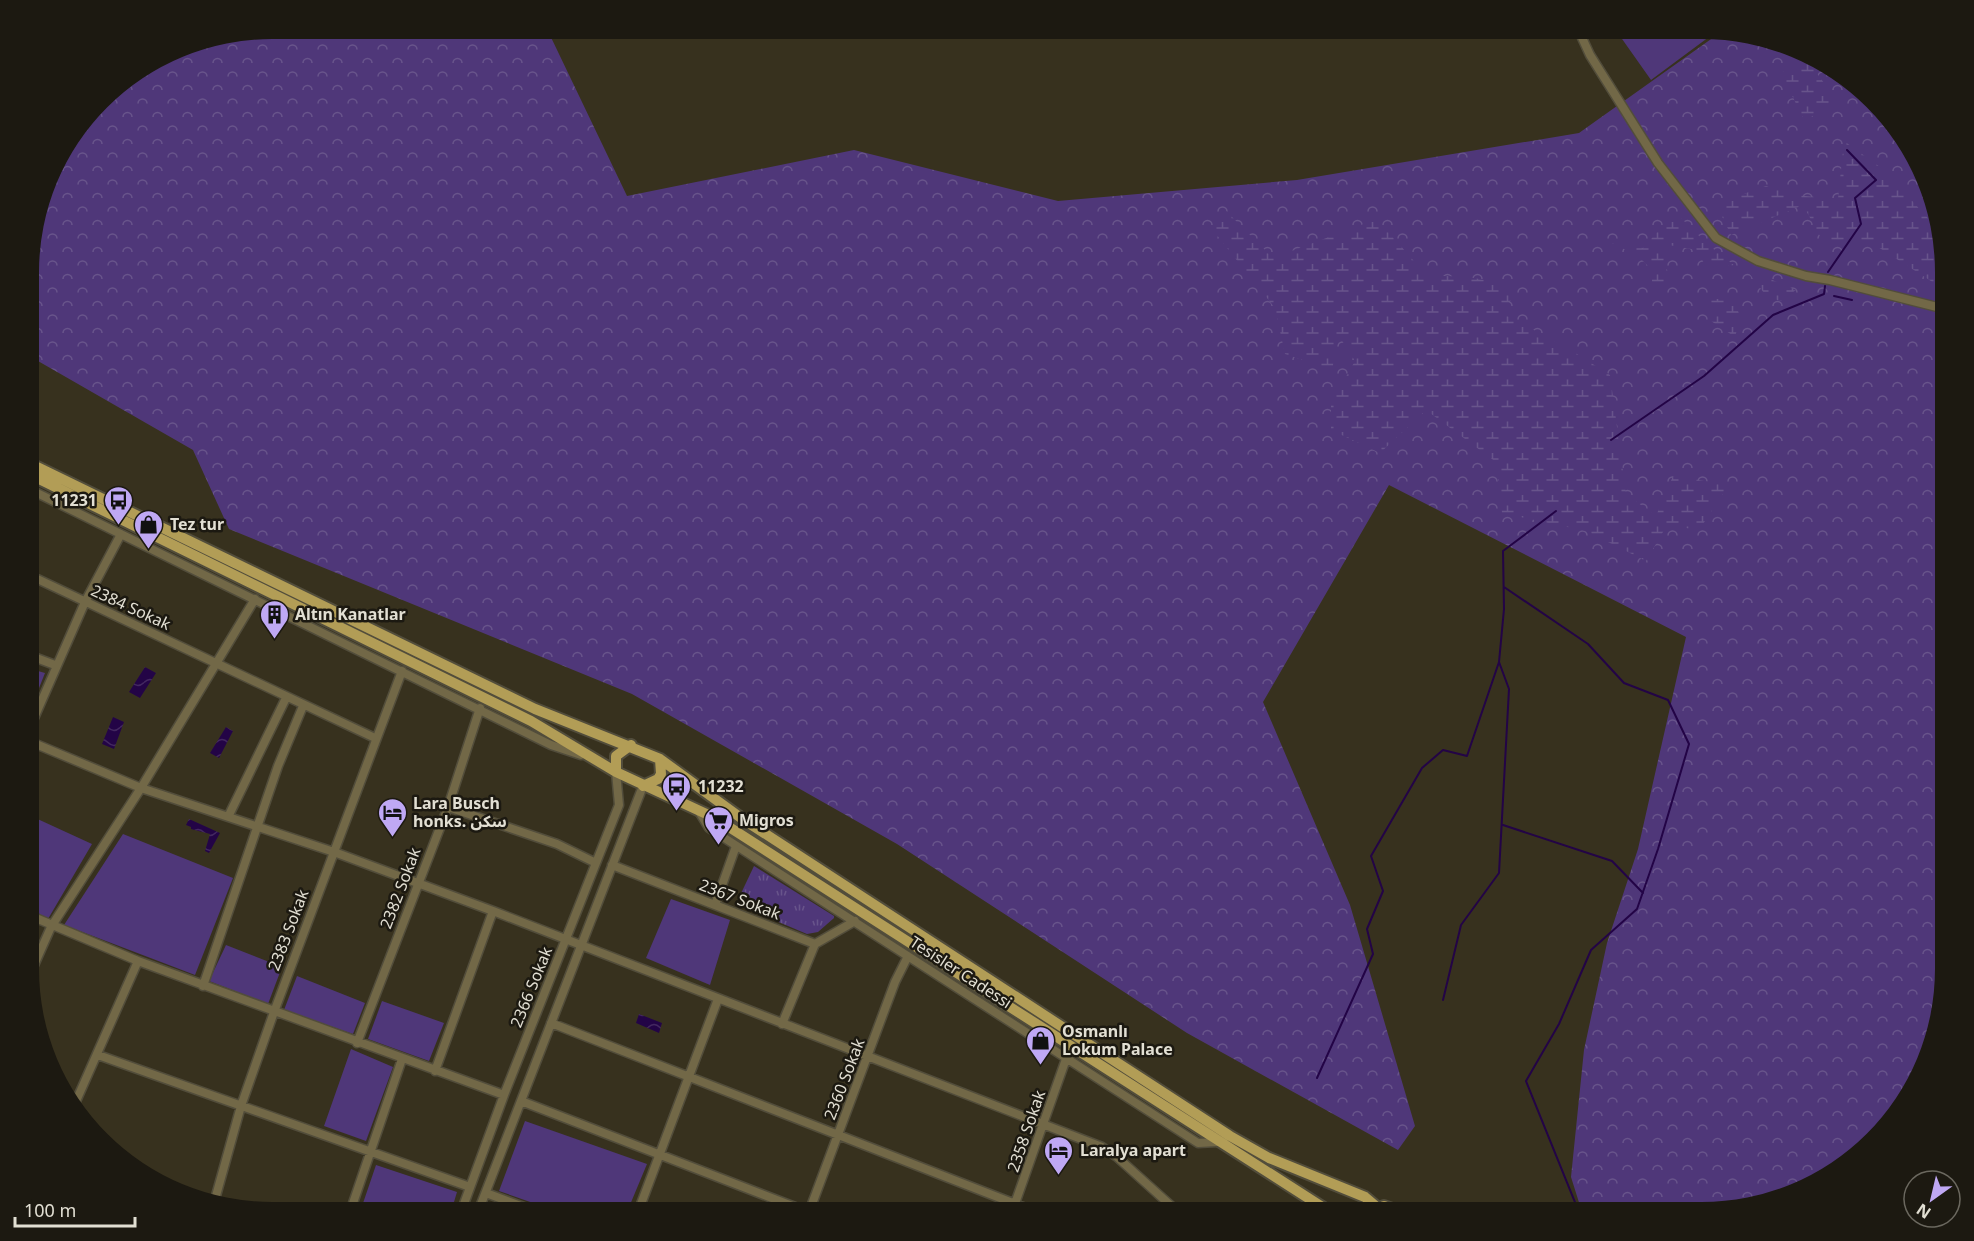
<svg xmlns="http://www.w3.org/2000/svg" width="1974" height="1241" font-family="'Noto Sans','Noto Sans Arabic',sans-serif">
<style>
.grass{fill:#4f3779}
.forest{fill:url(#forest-crowns)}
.wetland{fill:url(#wetland-marsh)}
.park{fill:url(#park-tufts)}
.water{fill:url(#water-waves)}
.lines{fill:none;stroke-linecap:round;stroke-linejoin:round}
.stream{stroke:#230446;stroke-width:2}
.minor-casing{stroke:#524d3b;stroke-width:11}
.major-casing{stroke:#524d3b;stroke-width:14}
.minor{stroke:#726847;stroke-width:8}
.major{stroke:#b29d56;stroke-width:10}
.labels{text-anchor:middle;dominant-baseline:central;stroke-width:5;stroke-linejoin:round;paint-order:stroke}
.poi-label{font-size:16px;font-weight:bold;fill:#e2dfd3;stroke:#1c1911;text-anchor:start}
.street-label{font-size:16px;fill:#e2dfd3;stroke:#1c1911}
</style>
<defs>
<pattern id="forest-crowns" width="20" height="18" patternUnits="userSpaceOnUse" patternTransform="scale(1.5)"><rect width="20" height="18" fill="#4f3779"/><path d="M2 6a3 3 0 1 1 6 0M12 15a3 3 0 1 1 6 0" fill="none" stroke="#68548b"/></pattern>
<pattern id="wetland-marsh" width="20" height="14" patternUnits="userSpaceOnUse" patternTransform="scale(1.5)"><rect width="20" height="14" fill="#4f3779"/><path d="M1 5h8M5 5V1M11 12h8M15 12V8" fill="none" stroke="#68548b"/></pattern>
<pattern id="park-tufts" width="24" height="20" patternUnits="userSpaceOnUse" patternTransform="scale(1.5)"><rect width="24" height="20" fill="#4f3779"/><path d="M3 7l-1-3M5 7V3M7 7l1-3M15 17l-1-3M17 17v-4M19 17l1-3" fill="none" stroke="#68548b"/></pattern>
<pattern id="water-waves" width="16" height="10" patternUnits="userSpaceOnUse" patternTransform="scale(1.5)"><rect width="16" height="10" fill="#230446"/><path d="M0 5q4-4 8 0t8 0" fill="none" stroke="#432860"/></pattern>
</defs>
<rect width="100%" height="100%" fill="#37311e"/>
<path class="grass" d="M1615 29 1717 31 1651 80Z
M31 669 45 673 31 708Z
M31 816 92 844 48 919 31 909Z
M123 834 233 878 195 975 64 925Z
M671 899 730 920 710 985 646 958Z
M226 945 282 967 268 1004 209 981Z
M297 976 365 1003 353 1034 284 1010Z
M382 1001 444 1023 429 1061 368 1039Z
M351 1049 393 1067 366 1141 324 1126Z
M525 1121 647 1164 627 1212H559L499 1191Z
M376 1165 457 1192 451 1212H360Z"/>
<path class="forest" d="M272 29H547L627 196 854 150 1058 201 1297 180 1579 133 1721 32 1780 41 1837 69 1913 150 1945 256V985L1933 1047 1905 1104 1824 1180 1718 1212H1582L1571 1177 1584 1050 1607 943 1638 849 1686 637 1389 485 1263 702 1350 905 1415 1126 1398 1150 1187 1033 897 844 632 694 229 529 193 450 31 357V240L54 164 111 89 179 47Z"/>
<path class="wetland" d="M1805 57 1835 98 1805 122 1781 73Z
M1844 141 1884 170 1936 227 1945 256V290L1867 240 1826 247 1803 205 1731 235 1716 204 1766 186 1794 195 1838 199Z
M1223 208 1273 258 1377 219 1427 276C1456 276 1493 275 1516 295L1500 312 1569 349 1610 375 1626 494 1656 516 1673 476 1729 485 1699 530 1667 525 1646 561 1586 531 1502 513 1496 462 1426 410 1380 453 1331 430V403L1355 361 1339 336 1332 370 1285 354 1275 308 1212 229Z
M1679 216 1707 244 1734 265 1707 269 1697 250 1663 244 1670 288 1653 292 1651 269 1638 256 1612 243 1643 248 1664 224Z
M1746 269 1796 290 1781 301 1767 297Z
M1708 299H1729L1741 315 1735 337 1711 321Z"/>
<path class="park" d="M754 866 834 916V918L818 932 807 934 736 904Z"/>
<path class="water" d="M145 667 156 673 140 698 129 692Z
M113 717 124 722 114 749 102 744Z
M226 727 233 731 219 758 210 753Z
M189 819 220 833 209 853 205 851 210 834 191 829V827L186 825Z
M639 1014 662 1023 659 1033 636 1023Z"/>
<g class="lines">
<path class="stream" d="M1828 272 1861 224 1855 198 1876 180 1847 150
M1834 296 1852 300
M1611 440 1704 376 1773 315 1824 294 1825 286
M1504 587 1588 644 1624 683 1668 700 1689 744 1658 849 1637 909 1591 950 1559 1024 1526 1081 1579 1212
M1503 825 1612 861 1643 893
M1443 1000 1461 925 1499 873 1509 689 1499 662
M1317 1078 1373 954 1367 929 1383 891 1371 856 1422 768 1443 750 1467 756 1499 662 1504 609 1503 551 1556 511"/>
<defs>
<path id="minor" d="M1578 29 1590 55 1658 163 1716 238 1758 261 1806 276 1830 280 1945 309
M31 490 551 745 581 755
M31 576 375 738
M31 656 55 665
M31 725 85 602 121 534
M31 742 141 788 334 852 493 911 1102 1147 1117 1157 1178 1212
M448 807 557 844 596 863
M698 810 709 828 1198 1143 1217 1142
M229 815 286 698
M612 865 815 944 855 921
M715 905 736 846
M31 916 138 961 504 1095
M31 972 51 927 141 788 255 599
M203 986 278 766 303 706
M551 1023 1036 1212
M782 1024 815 944
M357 1043 448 807 480 708
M98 1055 470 1187
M435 1071 493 911
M521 1101 808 1212
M73 1108 138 961
M143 1175 213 1203
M486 1193 537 1212
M214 1203 241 1106 274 1012 402 671
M350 1212 402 1059
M461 1212 504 1095 619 805 616 772
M478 1212 643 786
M638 1212 718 999
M809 1212 895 982 908 956
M1012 1212 1066 1059"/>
<path id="major" d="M31 464 535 709 660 759 741 818 1230 1136 1269 1158 1365 1197 1378 1208
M31 475 531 721 616 772 715 818 1330 1212
M616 772V756L631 745
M643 786 658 779 661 774 660 759
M1372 1212 1384 1206 1401 1212"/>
</defs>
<use href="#minor" class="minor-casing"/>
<use href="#major" class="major-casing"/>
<use href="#minor" class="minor"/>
<use href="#major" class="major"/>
</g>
<defs>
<symbol id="bus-pin" viewBox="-11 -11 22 30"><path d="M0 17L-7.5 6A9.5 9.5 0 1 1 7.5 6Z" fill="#bfa8f4" stroke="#1c1911"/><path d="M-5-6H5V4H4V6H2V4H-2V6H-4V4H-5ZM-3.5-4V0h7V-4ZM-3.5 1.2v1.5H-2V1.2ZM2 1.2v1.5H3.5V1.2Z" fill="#111"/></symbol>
<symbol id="shop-pin" viewBox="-11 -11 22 30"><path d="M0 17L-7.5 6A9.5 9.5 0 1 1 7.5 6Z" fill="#bfa8f4" stroke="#1c1911"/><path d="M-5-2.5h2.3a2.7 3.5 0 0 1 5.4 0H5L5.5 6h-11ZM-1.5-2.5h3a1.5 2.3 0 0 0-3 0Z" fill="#111"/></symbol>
<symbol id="building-pin" viewBox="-11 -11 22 30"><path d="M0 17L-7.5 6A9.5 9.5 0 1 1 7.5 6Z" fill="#bfa8f4" stroke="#1c1911"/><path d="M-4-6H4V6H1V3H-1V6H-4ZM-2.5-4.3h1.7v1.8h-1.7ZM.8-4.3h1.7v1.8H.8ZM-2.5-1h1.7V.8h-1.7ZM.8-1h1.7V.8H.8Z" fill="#111"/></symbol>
<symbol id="hotel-pin" viewBox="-11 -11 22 30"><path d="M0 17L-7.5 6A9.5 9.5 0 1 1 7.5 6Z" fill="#bfa8f4" stroke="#1c1911"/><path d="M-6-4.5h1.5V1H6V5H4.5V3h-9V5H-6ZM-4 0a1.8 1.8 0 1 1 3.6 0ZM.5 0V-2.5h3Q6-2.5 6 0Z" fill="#111"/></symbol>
<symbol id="supermarket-pin" viewBox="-11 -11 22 30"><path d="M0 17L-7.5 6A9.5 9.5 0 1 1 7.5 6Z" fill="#bfa8f4" stroke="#1c1911"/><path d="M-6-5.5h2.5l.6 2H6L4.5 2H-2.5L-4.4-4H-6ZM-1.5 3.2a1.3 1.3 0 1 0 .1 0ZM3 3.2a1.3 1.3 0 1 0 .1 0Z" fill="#111"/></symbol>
</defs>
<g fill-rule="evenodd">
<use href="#bus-pin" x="102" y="484" width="33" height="45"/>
<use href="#shop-pin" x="132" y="508" width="33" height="45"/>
<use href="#building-pin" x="258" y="598" width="33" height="45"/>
<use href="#bus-pin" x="660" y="770" width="33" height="45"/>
<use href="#hotel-pin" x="376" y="796" width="33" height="45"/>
<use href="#supermarket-pin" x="702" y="804" width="33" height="45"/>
<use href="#shop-pin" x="1024" y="1024" width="33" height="45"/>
<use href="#hotel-pin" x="1042" y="1134" width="33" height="45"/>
</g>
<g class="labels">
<g class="poi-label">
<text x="97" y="500" text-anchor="end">11231</text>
<text x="170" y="524">Tez tur</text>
<text x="295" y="614">Altın Kanatlar</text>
<text x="698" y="786">11232</text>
<text x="413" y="803">Lara Busch<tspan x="413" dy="18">honks. سكن</tspan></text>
<text x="739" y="820">Migros</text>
<text x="1062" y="1031">Osmanlı<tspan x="1062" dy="18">Lokum Palace</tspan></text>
<text x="1080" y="1150">Laralya apart</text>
</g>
<g class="street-label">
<text transform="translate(131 607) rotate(25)">2384 Sokak</text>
<text transform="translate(400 888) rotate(-69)">2382 Sokak</text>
<text transform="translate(740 899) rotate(21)">2367 Sokak</text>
<text transform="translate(288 930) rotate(-69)">2383 Sokak</text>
<text transform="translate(961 972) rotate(33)">Tesisler Cadessi</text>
<text transform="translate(531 987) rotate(-68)">2366 Sokak</text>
<text transform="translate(844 1079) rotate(-69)">2360 Sokak</text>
<text transform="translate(1026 1131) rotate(-71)">2358 Sokak</text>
</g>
</g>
<path d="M0 0H1974V1241H0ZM272 39H1702A233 233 0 0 1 1935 272V969A233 233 0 0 1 1702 1202H272A233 233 0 0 1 39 969V272A233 233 0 0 1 272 39Z" fill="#1c1911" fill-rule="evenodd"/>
<g transform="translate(1932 1199) rotate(214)"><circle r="28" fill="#1c1911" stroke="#6b685f" stroke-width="1.5"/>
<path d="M0-4.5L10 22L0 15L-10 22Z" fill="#bfa8f4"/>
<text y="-9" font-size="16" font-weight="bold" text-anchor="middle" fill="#e2dfd3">N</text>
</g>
<path d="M15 1217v9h120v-9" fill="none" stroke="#e2dfd3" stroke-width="3"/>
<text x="24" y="1217" font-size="18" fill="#e2dfd3" stroke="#1c1911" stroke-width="4.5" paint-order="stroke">100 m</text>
</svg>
